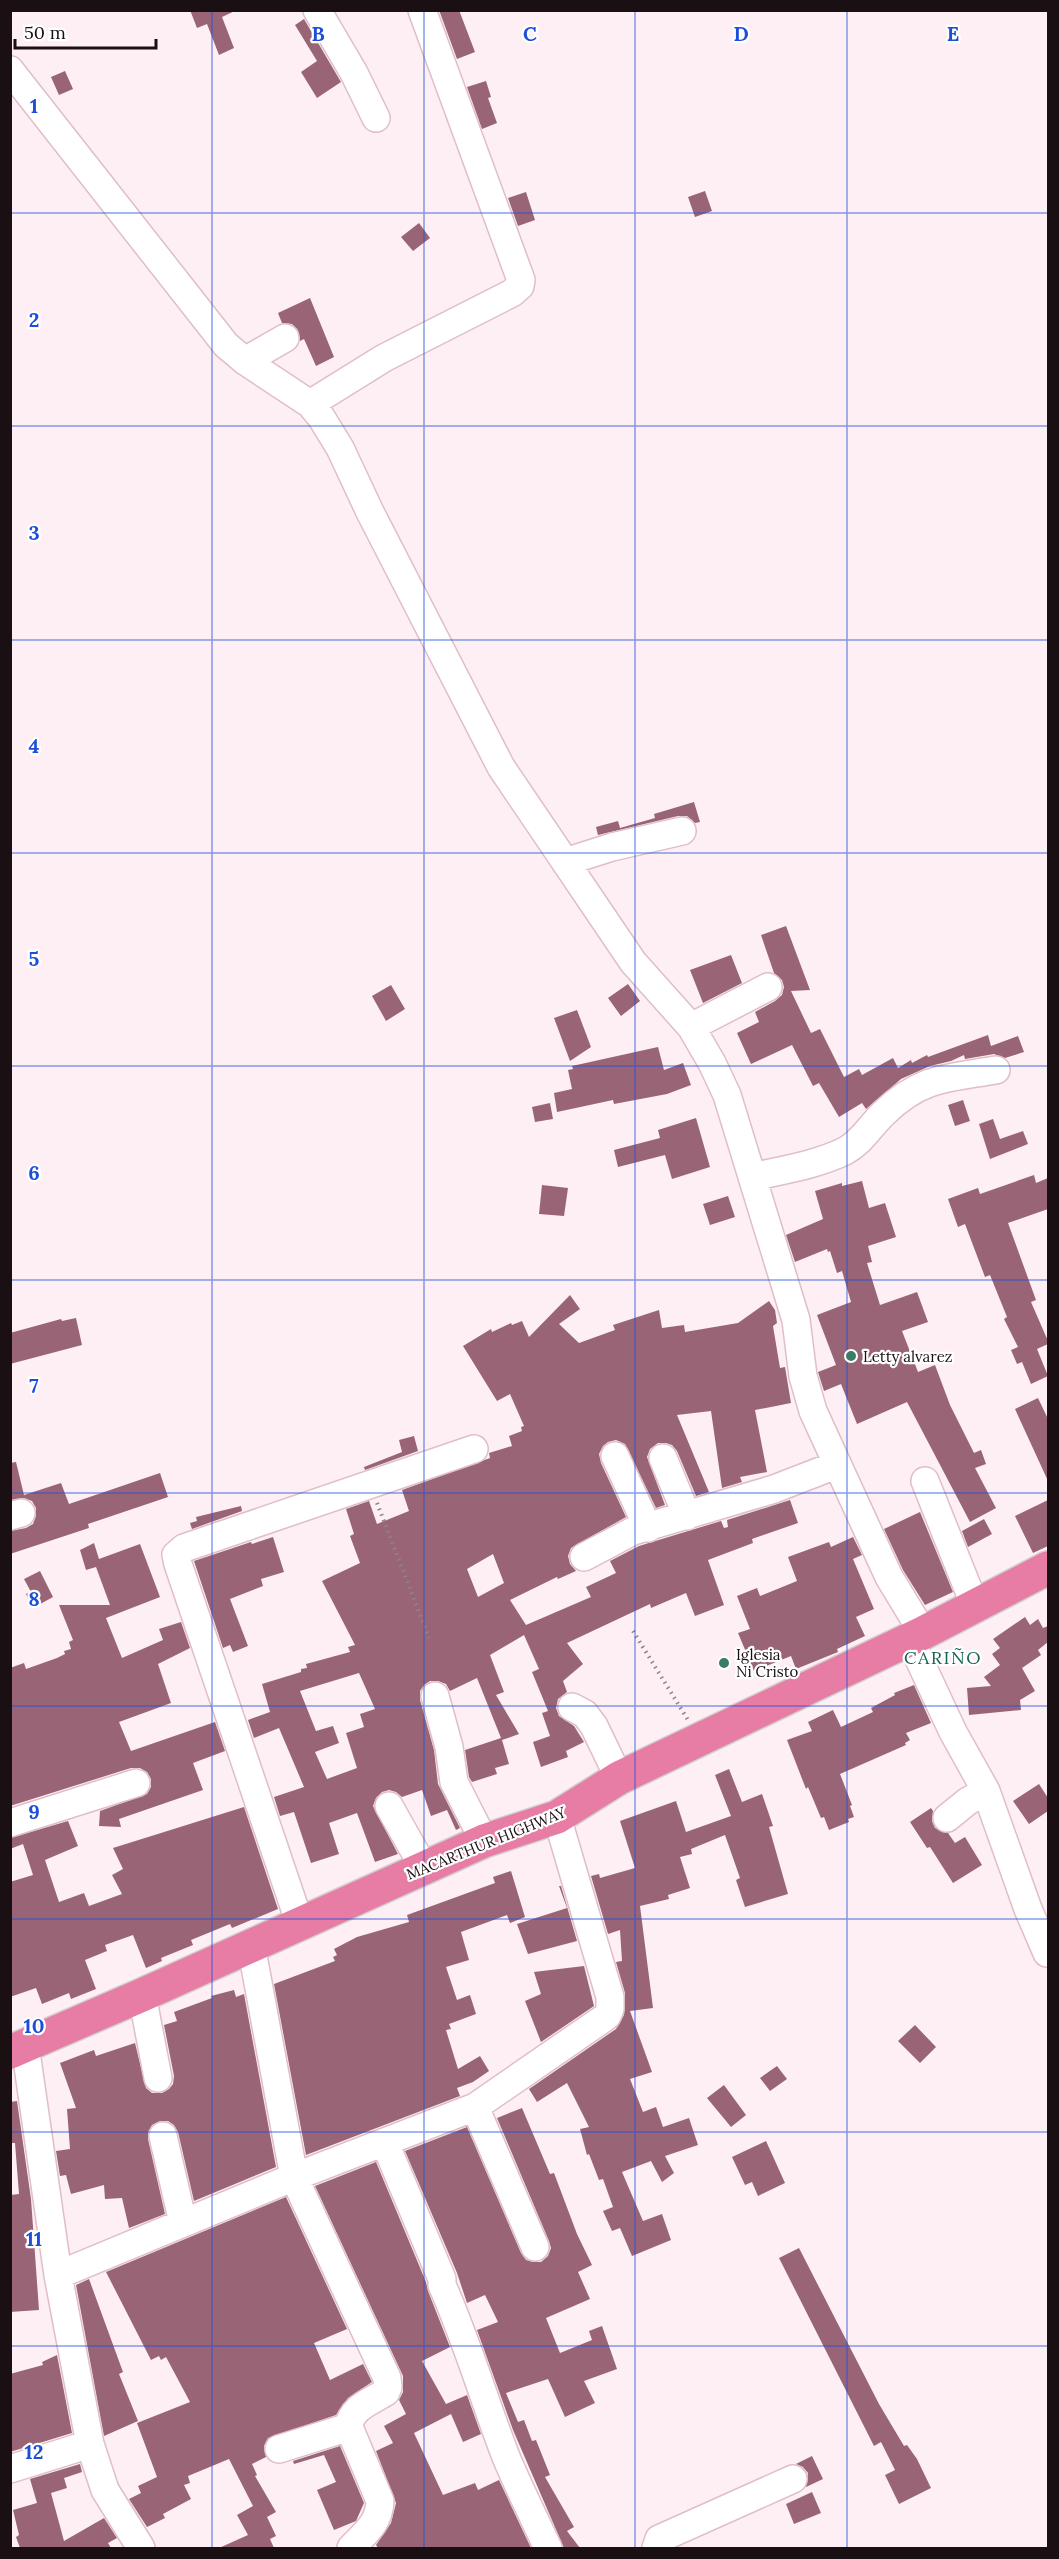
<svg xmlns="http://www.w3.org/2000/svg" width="1059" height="2559" font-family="Lora,serif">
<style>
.building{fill:#996576;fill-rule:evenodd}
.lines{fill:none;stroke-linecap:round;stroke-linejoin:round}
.minor-casing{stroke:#dfbec8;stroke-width:30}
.highway-casing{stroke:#d1cfd0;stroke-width:36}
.path{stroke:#8f8387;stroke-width:4;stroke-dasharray:1.5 4.5;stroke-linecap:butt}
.minor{stroke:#fff;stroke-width:27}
.highway{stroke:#e77da4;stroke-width:33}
.grid{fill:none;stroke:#1d4ed8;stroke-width:1.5;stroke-opacity:0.55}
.poi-dot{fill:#3b7b6a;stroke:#fff;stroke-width:2}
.labels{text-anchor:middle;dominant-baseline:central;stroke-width:4.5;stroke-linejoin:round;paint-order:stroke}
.poi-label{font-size:15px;fill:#1a0f13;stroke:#fff;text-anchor:start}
.street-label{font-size:15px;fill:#1a0f13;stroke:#fff}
.quarter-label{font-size:18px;letter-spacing:1.5px;fill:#146553;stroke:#fff}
.grid-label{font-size:20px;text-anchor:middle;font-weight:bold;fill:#1d4ed8;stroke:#fff;stroke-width:4.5;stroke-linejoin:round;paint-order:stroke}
</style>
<rect width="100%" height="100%" fill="#fdeff3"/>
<path class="building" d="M190 10H237L222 17 234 48 219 55 207 24 197 28Z
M439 10H459L475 52 457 59Z
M304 19 341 82 317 98 301 72 317 61 295 25Z
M65 71 73 89 59 95 51 77Z
M486 81 491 97 488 98 497 123 482 129 467 87Z
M705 191 712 211 695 217 688 197Z
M526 192 535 220 518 226 508 198Z
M419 223 430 238 413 251 401 237Z
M310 298 334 357 316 366 304 339 300 341 298 330 292 324 282 323 278 313Z
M694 802 700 822 695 823 687 816H678L598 835 596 827 618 821 620 828 655 818 654 814Z
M786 926 810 990 791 991 811 1033 820 1029 844 1077 859 1069 862 1075 893 1058 898 1068 911 1060 912 1063 927 1055 928 1057 988 1035 991 1046 1018 1036 1024 1052 1005 1058 994 1054 965 1059 964 1055 951 1061 930 1066 901 1079 866 1109 862 1103 839 1117 819 1083 813 1086 792 1045 751 1064 737 1033 759 1022 755 1012 775 1001 782 995 784 987 782 980 774 973 761 935Z
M731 955 742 983 703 1003 690 970Z
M628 984 640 1001 621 1016 608 998Z
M391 985 405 1009 386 1021 372 996Z
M577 1010 591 1047 570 1061 554 1018Z
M658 1047 664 1070 683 1063 691 1085 667 1094 614 1104 613 1100 557 1112 554 1093 572 1089 568 1070 573 1069 572 1066Z
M963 1100 970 1121 955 1126 948 1105Z
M550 1103 553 1119 535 1122 532 1107Z
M696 1118 710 1167 672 1179 665 1155 618 1167 614 1150 660 1138 658 1130Z
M993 1119 1000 1139 1023 1131 1028 1144 990 1159 979 1124Z
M1034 1175 1036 1183 1048 1178V1209L1008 1223 1036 1300 1031 1302 1048 1341V1344L1037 1349 1048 1376 1031 1384 1022 1362 1017 1364 1011 1350 1018 1347 1004 1319 1007 1317 990 1275 985 1277 965 1224 958 1227 948 1199 978 1188 980 1194Z
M862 1181 869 1208 885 1203 896 1237 868 1246 872 1262 867 1263 880 1305 917 1292 928 1322 902 1331 918 1372 935 1365 950 1405 974 1453 981 1450 986 1464 975 1468 996 1508 970 1522 907 1402 857 1424 841 1384 824 1391 818 1372 836 1365 817 1315 851 1302 842 1271 837 1273 830 1251 828 1252 827 1249 795 1262 786 1235 823 1219 815 1191 842 1183V1186Z
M542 1185 568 1188 564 1216 539 1214Z
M728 1196 735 1217 710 1225 703 1204Z
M570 1295 580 1309 559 1324 579 1343 615 1330 613 1325 659 1310 662 1328 684 1325 685 1332 738 1323 769 1301 775 1310 777 1323 773 1326 780 1368 785 1367 791 1403 755 1410 767 1472 740 1477 742 1482 722 1488 711 1411 677 1415 709 1492 696 1496 677 1451 672 1445 666 1443H658L650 1449 647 1457 665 1505 656 1508 625 1444 616 1440 608 1442 603 1446 599 1454 601 1463 626 1517 571 1548 568 1556 570 1564 576 1571 558 1579 557 1577 510 1600 526 1625 591 1597 586 1587 616 1573 610 1561 639 1546 721 1521 724 1528 728 1527 727 1520 790 1500 798 1523 752 1539 753 1543 708 1560 724 1605 695 1616 686 1593 651 1608 650 1604 567 1643 583 1664 563 1681 567 1692 558 1699 556 1708 559 1716 574 1726 584 1742 566 1751 568 1757 541 1767 533 1742 550 1736 542 1713 548 1711 532 1672 539 1669 524 1635 490 1655 504 1692 496 1695 519 1734 502 1740 509 1764 495 1768 497 1774 472 1782 469 1777 465 1750 501 1738 477 1678 450 1691 446 1684 438 1681H430L424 1685 420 1691V1700L434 1750 438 1784 460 1828 456 1830 447 1810 431 1816 422 1790 402 1797 396 1792 389 1790 382 1792 376 1798 373 1806 398 1854 375 1862 357 1813 329 1823 339 1854 311 1863 294 1812 280 1816 274 1797 304 1787 279 1728 254 1738 248 1720 270 1712 262 1684 301 1672V1669L307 1668 306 1664 350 1652 348 1647 355 1645 322 1581 360 1563 350 1536 354 1534 346 1509 369 1501 377 1524 409 1511 402 1490 490 1458 489 1453 512 1446 509 1436 522 1431 521 1427 524 1426 510 1394 497 1401 463 1346 491 1329 492 1332 511 1323 512 1325 522 1321 529 1337ZM493 1554 504 1583 478 1597 467 1569ZM359 1673 375 1709 360 1714 364 1727 346 1733 357 1768 327 1779 315 1752 339 1743 333 1726 316 1731 300 1691Z
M76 1318 82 1345 10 1364V1333L61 1319 62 1321Z
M1038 1398 1048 1419V1481L1015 1409Z
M414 1436 418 1451 365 1470 364 1467 402 1452 399 1440Z
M16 1462 24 1495 61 1483 69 1504 160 1473 168 1497 88 1524 89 1528 10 1554V1531L26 1528 33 1524 36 1516V1508L32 1501 24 1498 10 1500V1463Z
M1048 1500V1546L1033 1553 1015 1516Z
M241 1506 242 1511 192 1529 190 1523 197 1521 196 1517Z
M920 1512 953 1592 925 1605 903 1570 884 1529Z
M984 1519 992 1534 968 1547 962 1531Z
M273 1537 284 1572 261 1579 263 1586 230 1599 248 1646 233 1652 230 1645 223 1648 194 1561 251 1542 252 1544Z
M853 1537 862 1555 853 1559 874 1609 856 1617 865 1636 837 1649 838 1652 796 1669 791 1656 754 1671 738 1633 750 1629 737 1596 757 1588 760 1596 797 1581 788 1557 829 1542 831 1547Z
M94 1543 99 1559 140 1544 160 1597 106 1618 122 1658 163 1640 159 1629 181 1622 190 1648 158 1664 171 1703 119 1722 131 1751 215 1722 225 1751 193 1763 203 1790 119 1819 121 1827 99 1826 100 1811 147 1794 151 1787V1779L147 1772 140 1768H131L10 1806V1668L24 1663 26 1669 57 1658 65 1654 64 1651 71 1649 69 1642 73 1640 59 1605H110L96 1567 86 1570 80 1550Z
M40 1571 53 1597 33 1608 26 1594 31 1592 24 1579Z
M1025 1617 1030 1625 1038 1619 1043 1628 1048 1626V1642L1038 1650 1041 1655 1022 1668 1035 1691 1020 1700 1021 1710 969 1715 967 1688 991 1686 984 1677 1000 1665 992 1654 1000 1648 993 1639Z
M914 1685 931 1723 906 1733 910 1740 905 1743 906 1745 840 1774 852 1805 850 1806 854 1817 848 1819 849 1822 829 1830 824 1817 821 1818 808 1787 806 1789 787 1740 812 1731 808 1722 833 1710 841 1727 873 1712 871 1708 895 1695 894 1693Z
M729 1769 742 1802 762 1794 773 1826 769 1827 788 1894 745 1907 736 1880 740 1878 725 1835 691 1849 692 1854 680 1857 690 1888 668 1895 669 1899 640 1906 653 2008 630 2011 652 2072 630 2079 643 2112 656 2107 663 2127 689 2118 698 2145 665 2156 674 2173 662 2182 651 2161 622 2172 643 2221 662 2214 671 2240 632 2256 620 2228 612 2231 603 2211 613 2207 603 2179 599 2180 589 2154 587 2155 580 2129 589 2127 567 2083 537 2102 529 2089 616 2029 624 2015 625 1993 616 1962 622 1961 620 1930 608 1934 591 1876 599 1874 600 1878 635 1868 620 1821 676 1801 686 1832 731 1816 715 1775Z
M1039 1784 1048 1798V1811L1029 1824 1013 1801Z
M244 1807 278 1909 232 1928 230 1924 191 1940 193 1945 161 1958 162 1961 146 1968 133 1935 105 1945 107 1951 85 1960 96 1989 71 1999 69 1993 42 2004 36 1988 10 1997V1882L33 1875 23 1844 10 1849V1838L68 1821 78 1846 45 1860 59 1902 84 1893 89 1906 122 1894 112 1875 123 1869 113 1848Z
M931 1808 933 1811 932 1821 935 1828 948 1833 955 1843 965 1837 982 1865 953 1883 930 1847 927 1848 910 1822Z
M511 1871 525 1917 510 1923 507 1915 461 1932 469 1960 446 1967 457 2000 470 1995 476 2014 449 2024 451 2029 446 2030 458 2069 480 2056 489 2071 473 2082 457 2088 460 2096 306 2155 274 1984 335 1961 333 1957 337 1955 334 1949 357 1937 409 1922 407 1915 495 1883 493 1877Z
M559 1886H561L577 1941 528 1954 517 1924 567 1908Z
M584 1966 594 2006 541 2042 525 2001 541 1994 534 1972Z
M234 1990 236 1997 244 1994 276 2167 194 2201 178 2132 174 2125 168 2121H160L152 2125 148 2132V2139L165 2214 129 2228 122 2198 105 2199 104 2185 71 2194 66 2175 60 2176 56 2151 70 2149 67 2109 76 2108 60 2063 94 2050 96 2056 135 2043 146 2088 152 2093H162L169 2089 173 2084 174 2076 164 2025 177 2021 174 2012 212 1998 211 1996Z
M915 2025 936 2047 920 2063 898 2041Z
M777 2066 787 2079 770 2091 760 2078Z
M724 2085 746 2115 731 2127 707 2098Z
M17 2101 31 2199 39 2310 10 2312V2195L19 2194 15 2143H10V2102Z
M522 2108 550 2174 554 2173 577 2234 592 2265 578 2272 590 2299 546 2318 560 2353 592 2340 589 2331 602 2326 617 2369 584 2381 595 2403 565 2417 548 2379 506 2393 518 2422 524 2420 532 2441 536 2440 550 2475 545 2477 574 2527 567 2531 580 2548H564L513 2430 477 2330 498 2322 485 2295 467 2303 457 2273 405 2151 467 2127 521 2253 526 2260 533 2262H541L548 2256 551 2248 549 2241 497 2118Z
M766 2141 785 2183 758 2196 752 2182 745 2185 732 2157Z
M376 2162 426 2282 428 2291 450 2347 422 2361 446 2404 467 2395 481 2434 463 2442 451 2414 414 2433 443 2495 475 2483 478 2490 499 2480 531 2548H378L376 2545 391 2523 396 2503 376 2451 393 2443 384 2426 406 2414 399 2400 403 2392V2376L315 2186Z
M286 2197 347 2329 314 2343 330 2380 363 2364 372 2382 348 2398 336 2415 268 2438 264 2446 266 2457 252 2464 257 2475 255 2476 276 2512 267 2517 276 2536 270 2539 274 2548H219L248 2535 237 2515 253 2506 229 2459 188 2476 190 2483 184 2485 191 2499 163 2514 165 2518 147 2527 129 2499 141 2493 138 2486 157 2477 137 2423 190 2402 166 2357 161 2360 159 2356 151 2360 106 2272Z
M799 2248 879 2404 904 2446 907 2445 917 2459 931 2488 899 2504 885 2475 895 2470 881 2442 874 2446 779 2258Z
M89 2279 123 2372 119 2374 138 2421 104 2436 76 2285Z
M57 2355 72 2433 10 2452V2374L43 2365 42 2362Z
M340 2446 364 2503 356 2521 334 2530 317 2490 336 2482 324 2455 294 2464 293 2461Z
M812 2456 823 2479 806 2487 808 2473 803 2467 796 2464Z
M80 2464 82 2472 64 2478 67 2488 51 2493 64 2541 104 2518 117 2538 108 2543 111 2548H20L16 2537 19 2535 13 2510 37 2503 30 2479Z
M812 2492 821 2513 794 2524 786 2504Z"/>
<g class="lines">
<defs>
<path id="minor" d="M317 10 354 73 376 118
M10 70 226 345 245 361 310 404 321 417 340 448 370 512 501 767 633 962 691 1027 712 1063 727 1095 796 1320 803 1376 813 1411 889 1577 923 1633
M245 361 285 338
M310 404 384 358 512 293 520 286 521 280 422 10
M565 862 612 847 682 831
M691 1027 768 987
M752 1177C783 1170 816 1165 845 1151 862 1142 870 1126 884 1113 921 1077 948 1078 996 1070
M615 1456 648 1528
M663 1458 687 1516
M925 1481 975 1606
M10 1516 21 1513
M584 1557 633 1531 774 1489 836 1465
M910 1640 953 1732 986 1791 1028 1909 1047 1953
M435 1696 449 1747 454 1782 484 1841
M572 1707 585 1714 594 1726 619 1778
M389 1806 424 1868
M947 1818 968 1801 986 1791
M10 1823 136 1783
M300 1924 178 1564 176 1555 184 1548 474 1449
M251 1945 294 2177 387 2378 388 2387 386 2392C372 2401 350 2408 349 2427L380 2501C379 2524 365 2533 351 2548
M142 1995 158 2078
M25 2045 58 2275 90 2444 105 2490 141 2548
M475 2107 535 2247
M163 2136 183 2223
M385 2143 442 2279V2285C467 2341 484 2400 506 2457 519 2488 534 2518 548 2548
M58 2275 294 2177 475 2107 607 2016 610 2009V1997L557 1817
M279 2449 349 2427
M10 2469 90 2444
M656 2548 659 2539 793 2479"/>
<path id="highway" d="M10 2052 142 1995 484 1841 557 1817 619 1778 923 1633 1048 1568"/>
</defs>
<use href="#minor" class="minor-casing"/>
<use href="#highway" class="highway-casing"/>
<path class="path" d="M377 1503 429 1638
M633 1631 688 1720"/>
<use href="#minor" class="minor"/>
<use href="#highway" class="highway"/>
</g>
<path class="grid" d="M212 10V2548M424 10V2548M635 10V2548M847 10V2548M10 213H1048M10 426H1048M10 640H1048M10 853H1048M10 1066H1048M10 1280H1048M10 1493H1048M10 1706H1048M10 1919H1048M10 2132H1048M10 2346H1048"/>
<g class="poi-dot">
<circle cx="851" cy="1356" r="6"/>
<circle cx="724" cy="1663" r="6"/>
</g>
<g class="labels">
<g class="poi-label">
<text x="863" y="1356">Letty alvarez</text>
<text x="736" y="1654">Iglesia<tspan x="736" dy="17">Ni Cristo</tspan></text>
</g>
<g class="street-label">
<text transform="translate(486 1843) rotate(-22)">MACARTHUR HIGHWAY</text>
</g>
<g class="quarter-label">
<text x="943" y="1657">CARIÑO</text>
</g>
</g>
<g class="grid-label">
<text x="318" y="41">B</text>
<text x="530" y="41">C</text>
<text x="741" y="41">D</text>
<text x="953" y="41">E</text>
<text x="34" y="113">1</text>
<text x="34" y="327">2</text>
<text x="34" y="540">3</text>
<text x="34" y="753">4</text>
<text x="34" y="966">5</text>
<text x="34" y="1180">6</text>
<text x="34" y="1393">7</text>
<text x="34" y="1606">8</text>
<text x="34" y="1819">9</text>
<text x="34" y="2033">10</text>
<text x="34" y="2246">11</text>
<text x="34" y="2459">12</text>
</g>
<rect width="1059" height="2559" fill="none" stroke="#1a0f13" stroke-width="24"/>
<path d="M15 39v9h141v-9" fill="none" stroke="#1a0f13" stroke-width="3"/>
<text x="24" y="39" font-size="18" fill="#1a0f13" stroke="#ffffff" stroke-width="4.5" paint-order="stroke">50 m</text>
</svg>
